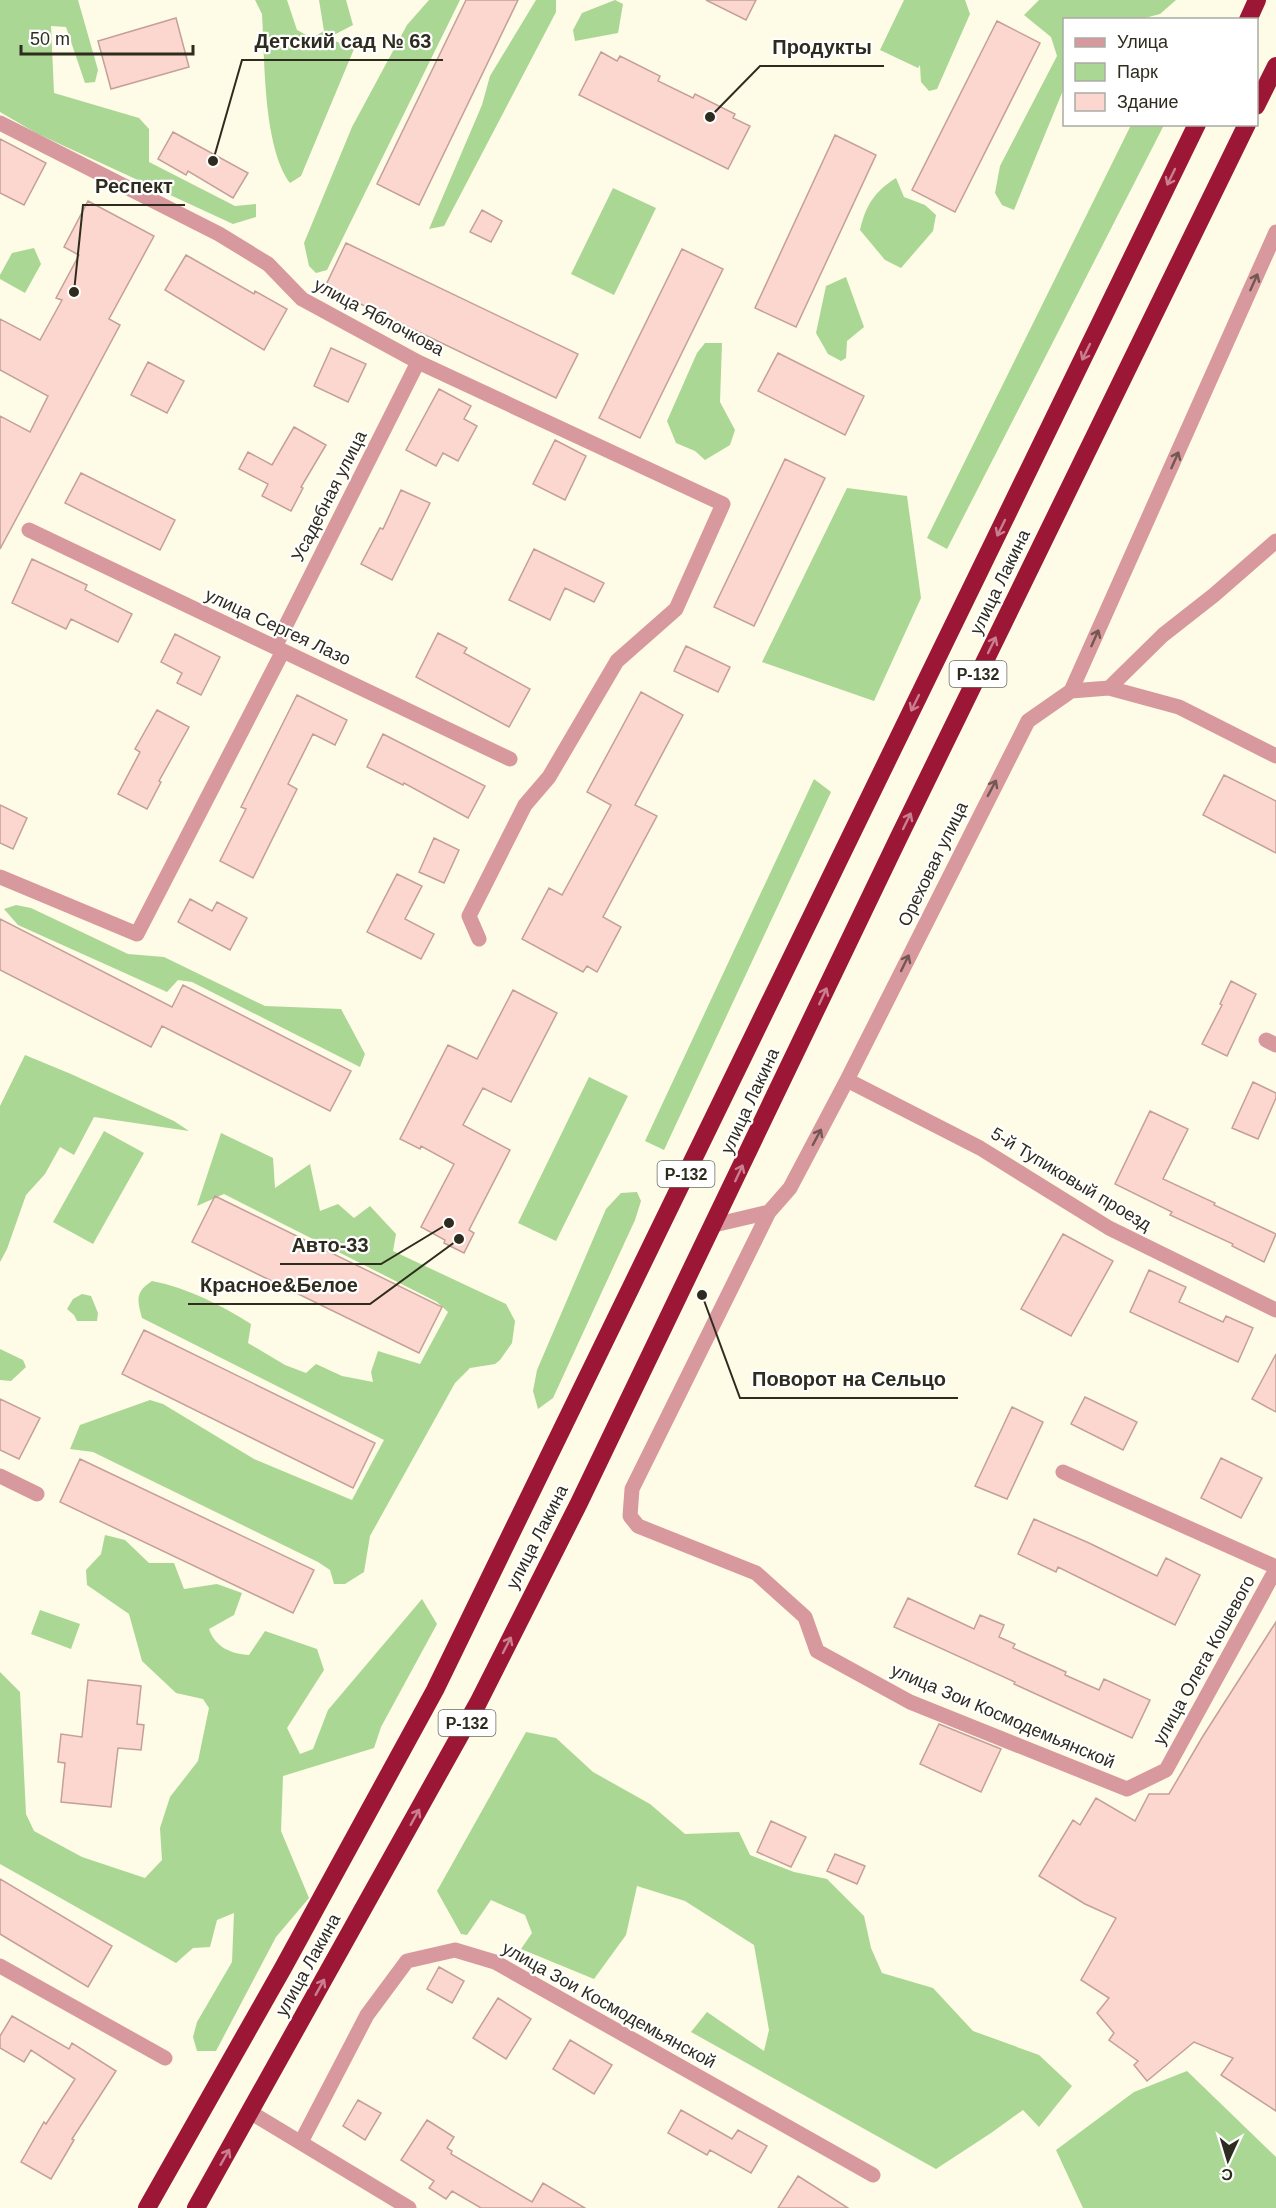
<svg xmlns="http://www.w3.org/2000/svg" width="1276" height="2208" font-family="Helvetica,sans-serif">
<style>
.green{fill:#aad793}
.building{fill:#fbd7cf;stroke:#c4a098;stroke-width:1.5}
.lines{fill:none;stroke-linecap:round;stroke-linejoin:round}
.minor{stroke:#d7999d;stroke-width:15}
.highway{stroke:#9c1736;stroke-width:18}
.oneway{stroke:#c97f90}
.oneway2{stroke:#725851}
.labels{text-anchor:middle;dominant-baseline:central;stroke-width:4.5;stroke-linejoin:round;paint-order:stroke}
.shield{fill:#fff;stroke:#6d6b62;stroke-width:1.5}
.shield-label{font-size:16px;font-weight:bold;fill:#2e2c1f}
.street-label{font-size:18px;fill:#2e2c1f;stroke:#fff}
.leader{fill:none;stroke:#2e2c1f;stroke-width:2}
.callout-dot{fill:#2e2c1f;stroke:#fff;stroke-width:2}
.callout-label{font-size:20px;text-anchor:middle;font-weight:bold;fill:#2e2c1f;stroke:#fff;stroke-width:4.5;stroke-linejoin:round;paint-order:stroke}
</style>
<rect width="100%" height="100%" fill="#fefbe7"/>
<path class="green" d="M0 0H78L98 70 95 82 85 83 66 27 51 26 54 93 139 118 149 129V162L235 206 256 204V217L233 224 36 133 0 112Z
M255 0H287L297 30 312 38 324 31 319 0H346L353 25 328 38 354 49 301 176 290 183C263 146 265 61 262 14Z
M429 0H460L327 270 316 273 309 266 304 243 352 127 407 25Z
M536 0H556V12L444 226 429 229 482 105 490 76Z
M615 0 623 4 618 33 575 41 573 30 582 13Z
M904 0H965L970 14 937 89 929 91 921 82 920 65 918 68 880 50Z
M1039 0H1176L1160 14 1141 19 1064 20V88L1014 210 1002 205 995 193 1000 166 1057 56 1051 37 1024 15Z
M1131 125H1164L947 549 927 538Z
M896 178 904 197 925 205 936 215 933 231 901 268 885 260 860 230C866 205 874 192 896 178Z
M613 188 656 208 614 295 571 274Z
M34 248 41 264 25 293 0 279V275L12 253Z
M846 277 864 327 847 341 846 358 841 361 828 354 816 333 826 286Z
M705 343H722L720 402 735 430 730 445 705 460 695 451 676 443 667 421 697 353Z
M847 488 907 496 921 598 874 701 762 662Z
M814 779 831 792 664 1150 645 1141Z
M16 905 31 908 128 954 164 957 265 1006 341 1009 365 1054 360 1067 192 982 178 980 167 992 18 925 4 909Z
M25 1055 71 1074 174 1121 189 1131 94 1117 74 1155 60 1147 45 1174 26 1195 7 1249 0 1262V1106Z
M589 1077 628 1096 556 1241 518 1223Z
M104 1131 144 1153 93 1244 53 1222Z
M221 1133 273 1158 275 1188 310 1164 320 1211 338 1204 354 1218 370 1206 396 1234 393 1251 506 1304 515 1321 512 1343 500 1360 495 1364 470 1368 455 1383 370 1536 364 1572 345 1584H334L330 1570 318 1562 93 1452 70 1449 80 1425 150 1400 163 1404 254 1459 352 1500 384 1440 142 1318C137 1300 135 1292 152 1281 188 1288 221 1305 251 1324L248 1343 285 1365 306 1373 316 1364 342 1376 373 1382 371 1372 378 1351 420 1364 448 1312 437 1302 224 1194 197 1206Z
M637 1192 641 1201 635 1220 553 1398 538 1409 533 1391 537 1370 606 1209 621 1193Z
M82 1294 91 1296 98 1313 97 1321H77L74 1315 67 1309 73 1299Z
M0 1349 23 1360 26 1367 11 1381 0 1380Z
M105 1535 125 1540 149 1563H174L184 1589 217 1584 242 1593 234 1615 209 1629C215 1647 231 1654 249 1655L265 1631 317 1649 324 1670 287 1728 300 1754 313 1749 328 1710 422 1599 437 1624 381 1727 374 1748 283 1776 281 1831 309 1898 276 1937 216 2051H197L193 2037 197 2022 232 1962 234 1913 217 1920 210 1947 193 1948 176 1963 0 1864V1672L20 1692 26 1814 34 1831 82 1857 145 1878 162 1860 160 1828 170 1797 198 1761 209 1708 203 1699 176 1693 142 1661 129 1614 87 1585 86 1570 101 1554Z
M40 1610 80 1624 71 1649 31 1634Z
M526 1732 556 1738 593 1772 650 1804 685 1834 739 1832 750 1855 794 1872 827 1879 864 1916 871 1948 882 1973 933 1988 973 2031 1039 2055 1072 2086 1039 2127 1023 2110 991 2133 936 2169 691 2032 707 2012 764 2051 769 2030 754 1945 685 1901 637 1886 626 1935 594 1979 521 1949 532 1933 525 1915 491 1900 467 1935 461 1934 437 1891Z
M1187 2071 1276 2157V2208H1083L1056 2150 1134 2092Z"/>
<path class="building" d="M466 0H518L419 205 377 184Z
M706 0H756L746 20Z
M176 18 189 67 111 89 98 41Z
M997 21 1040 43 955 212 912 190Z
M601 52 617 61 620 56 660 76 658 81 693 98 695 94 735 114 733 118 750 126 728 169 579 95Z
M173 132 248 173 233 198 188 171 186 175 158 159Z
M835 135 876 155 796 327 755 308Z
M0 139 46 163 24 205 0 193Z
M88 201 154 236 109 319 120 325 0 549V416L30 432 48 396 0 370V319L40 340 62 300 56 298 79 255 64 247Z
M482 210 502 221 491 242 470 232Z
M346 243 578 354 556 398 325 287Z
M682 249 723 269 640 438 599 418Z
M186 255 254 294 255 291 287 309 264 350 165 290Z
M331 348 366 364 348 402 314 386Z
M778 353 864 396 845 435 758 391Z
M148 362 184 381 167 413 131 395Z
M439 389 471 406 464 419 477 426 458 461 443 453 436 466 406 450Z
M294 427 326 445 301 487 303 488 291 511 262 496 268 484 239 469 248 452 272 465Z
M555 440 586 456 565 500 533 484Z
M785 459 825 478 754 626 714 607Z
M81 473 175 520 160 550 65 503Z
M401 490 430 503 392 580 361 564 380 528 383 529Z
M534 549 604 583 594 602 565 588 550 620 509 600Z
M32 559 87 585 85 590 132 614 118 642 71 619 66 629 12 603Z
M438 633 467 648 464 653 530 689 509 727 416 677Z
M175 634 220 657 201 695 177 683 182 673 161 662Z
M686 646 730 667 718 692 674 671Z
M641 692 683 715 635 805 657 816 603 917 621 927 597 972 587 966 583 972 522 939 549 888 562 895 611 805 587 792Z
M297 695 347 720 335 745 313 734 288 784 297 789 253 878 220 861 246 809 241 807Z
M157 710 189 727 159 781 161 782 147 809 118 794 140 752 135 749Z
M383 734 485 786 468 818 404 783 403 785 367 767Z
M1224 775 1276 801V853L1203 815Z
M0 805 27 818 13 849 0 843Z
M434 838 459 850 444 883 419 872Z
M397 874 422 886 405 919 434 934 421 959 367 932Z
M190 899 212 911 217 902 247 918 230 950 178 922Z
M0 919 172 1007 183 985 351 1071 330 1111 162 1026 151 1047 0 970Z
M1231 981 1256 994 1227 1056 1202 1044 1222 1005 1220 1004Z
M513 990 557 1013 511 1102 483 1088 463 1125 510 1150 469 1230 474 1233 464 1253 444 1243 445 1240 421 1227 454 1164 421 1146 420 1149 400 1139 448 1045 477 1059Z
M1253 1082 1276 1093V1098L1258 1139 1232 1128Z
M1150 1111 1188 1129 1163 1179 1215 1203 1214 1205 1276 1234 1264 1262 1232 1246 1233 1244 1170 1215 1172 1212 1115 1184Z
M215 1196 442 1307 419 1353 192 1242Z
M1063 1234 1113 1261 1071 1336 1021 1309Z
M1149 1270 1186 1287 1179 1302 1223 1322 1226 1316 1253 1328 1238 1362 1130 1312Z
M144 1330 375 1443 353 1488 122 1374Z
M1276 1354V1412L1252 1399Z
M1085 1397 1137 1422 1123 1450 1071 1424Z
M0 1399 40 1418 19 1459 0 1450Z
M1012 1407 1043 1422 1007 1499 975 1486Z
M1221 1458 1262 1478 1241 1518 1201 1498Z
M80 1459 314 1570 293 1613 60 1502Z
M1034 1519 1089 1543 1157 1576 1166 1558 1200 1575 1175 1625 1058 1567 1056 1572 1018 1554Z
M908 1598 974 1629 980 1615 1004 1625 999 1637 1015 1644 1013 1648 1066 1672 1065 1675 1099 1690 1104 1679 1150 1700 1132 1738 1014 1684 1015 1682 894 1627Z
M1276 1622V2111L1221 2075 1233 2058 1194 2042 1147 2081 1134 2065 1138 2061 1109 2040 1114 2033 1097 2013 1109 1998 1081 1980 1116 1918 1085 1904 1039 1876 1073 1820 1080 1825 1096 1798 1135 1821 1149 1794H1169L1203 1736Z
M88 1680 141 1686 137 1724 144 1725 141 1750 118 1748 111 1807 61 1802 65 1763 58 1762 61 1734 82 1737Z
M939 1724 1001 1749 981 1792 920 1764Z
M771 1821 806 1837 791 1867 757 1852Z
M835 1854 865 1866 857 1884 827 1871Z
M0 1879 112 1946 88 1987 0 1934Z
M439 1967 464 1981 452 2003 427 1989Z
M498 1998 531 2019 506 2059 473 2038Z
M12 2016 69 2049 72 2043 116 2071 72 2139 74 2140 51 2179 21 2162 44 2122 46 2124 75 2079 31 2050 24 2062 0 2048V2036Z
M570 2040 612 2065 594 2094 553 2069Z
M358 2100 381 2113 365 2140 343 2126Z
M681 2110 732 2139 738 2130 767 2146 751 2173 710 2150 707 2155 668 2133Z
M427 2120 454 2137 447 2148 452 2151 451 2154 532 2202 543 2183 585 2208H481L452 2191 446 2199 429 2188 434 2181 401 2160Z
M798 2176 848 2208H778Z"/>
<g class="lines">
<path class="minor" d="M0 123 219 234 268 264 302 299 418 362 723 504 676 609 617 661 549 777 525 805 469 916 479 939
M29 530 510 759
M275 647 418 362
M1109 688 1163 635 1214 595 1276 541
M1071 691 1276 232
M0 877 137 934 283 651
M1266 1040 1276 1045
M847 1080 980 1148 1109 1228 1276 1310
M769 1212 632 1489 630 1516 638 1526 756 1573 805 1617 817 1651 910 1702 1127 1789 1166 1770 1276 1569
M714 1225 769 1212 790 1188 847 1080 1028 721 1071 691 1109 688 1179 707 1276 756
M1063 1472 1276 1567
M0 1476 37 1494
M0 1966 165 2058
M250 2112 409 2208
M301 2142 367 2015 407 1961 455 1950 495 1962 873 2175"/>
<path class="highway" d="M1248 20 1257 0
M1256 106 1276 66
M147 2208 283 1968 435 1690 1197 124
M196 2208 478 1703 579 1503 898 839 1247 124"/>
</g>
<defs><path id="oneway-shaft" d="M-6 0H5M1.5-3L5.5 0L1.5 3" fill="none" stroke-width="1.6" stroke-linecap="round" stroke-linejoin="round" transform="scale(1.5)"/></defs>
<g class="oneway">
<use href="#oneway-shaft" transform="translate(1171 177) rotate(116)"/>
<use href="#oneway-shaft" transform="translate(1086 352) rotate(116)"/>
<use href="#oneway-shaft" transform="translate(1001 528) rotate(116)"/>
<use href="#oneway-shaft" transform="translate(992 645) rotate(-64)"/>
<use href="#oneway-shaft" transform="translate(915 703) rotate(116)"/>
<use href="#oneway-shaft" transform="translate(907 821) rotate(-64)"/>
<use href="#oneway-shaft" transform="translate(823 996) rotate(-65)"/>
<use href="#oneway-shaft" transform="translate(739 1173) rotate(-65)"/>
<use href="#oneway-shaft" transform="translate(507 1645) rotate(-63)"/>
<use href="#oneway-shaft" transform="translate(415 1817) rotate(-61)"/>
<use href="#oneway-shaft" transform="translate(320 1987) rotate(-61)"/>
<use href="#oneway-shaft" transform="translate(225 2157) rotate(-60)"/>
</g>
<g class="oneway2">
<use href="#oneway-shaft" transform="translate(1254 282) rotate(-66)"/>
<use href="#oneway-shaft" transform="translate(1175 460) rotate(-66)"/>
<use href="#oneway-shaft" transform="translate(1095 638) rotate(-66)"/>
<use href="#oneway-shaft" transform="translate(992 788) rotate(-62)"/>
<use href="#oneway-shaft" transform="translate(905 963) rotate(-64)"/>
<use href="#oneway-shaft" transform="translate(817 1137) rotate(-62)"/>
</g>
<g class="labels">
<g class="shield">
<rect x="949.5" y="661" width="57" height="26" rx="4.5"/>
<rect x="657.5" y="1161" width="57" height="26" rx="4.5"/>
<rect x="438.5" y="1710" width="57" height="26" rx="4.5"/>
</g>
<g class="shield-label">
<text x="978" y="674">Р-132</text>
<text x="686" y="1174">Р-132</text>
<text x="467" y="1723">Р-132</text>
</g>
<g class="street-label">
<text transform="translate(379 317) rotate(28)">улица Яблочкова</text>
<text transform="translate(329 496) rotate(-63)">Усадебная улица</text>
<text transform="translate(1000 582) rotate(-64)">улица Лакина</text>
<text transform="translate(278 627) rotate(25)">улица Сергея Лазо</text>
<text transform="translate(933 864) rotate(-64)">Ореховая улица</text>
<text transform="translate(750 1101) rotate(-65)">улица Лакина</text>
<text transform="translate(1071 1179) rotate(31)">5-й Тупиковый проезд</text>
<text transform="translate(537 1537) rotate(-63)">улица Лакина</text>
<text transform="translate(1204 1660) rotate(-61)">улица Олега Кошевого</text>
<text transform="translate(1003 1716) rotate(23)">улица Зои Космодемьянской</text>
<text transform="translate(308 1965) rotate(-61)">улица Лакина</text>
<text transform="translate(609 2005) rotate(29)">улица Зои Космодемьянской</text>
</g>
</g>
<path class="leader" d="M213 161L242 60H443M710 117L760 66H884M74 292L83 205H185M449 1223L381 1264H280M459 1239L370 1304H188M702 1295L740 1398H958"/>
<g class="callout-dot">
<circle cx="213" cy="161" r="6"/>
<circle cx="710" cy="117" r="6"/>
<circle cx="74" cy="292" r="6"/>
<circle cx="449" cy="1223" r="6"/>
<circle cx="459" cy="1239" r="6"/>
<circle cx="702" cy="1295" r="6"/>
</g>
<g class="callout-label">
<text x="343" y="48">Детский сад № 63</text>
<text x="822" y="54">Продукты</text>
<text x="134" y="193">Респект</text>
<text x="330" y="1252">Авто-33</text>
<text x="279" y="1292">Красное&amp;Белое</text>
<text x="849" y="1386">Поворот на Сельцо</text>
</g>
<rect x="1063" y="18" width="195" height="108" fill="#ffffff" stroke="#ababa5" stroke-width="1.5"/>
<rect x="1075" y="38" width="30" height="9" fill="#d7999d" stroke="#ababa5" stroke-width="1.5"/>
<text x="1117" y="48" font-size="18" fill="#2e2c1f">Улица</text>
<rect x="1075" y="63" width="30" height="18" fill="#aad793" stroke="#ababa5" stroke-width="1.5"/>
<text x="1117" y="78" font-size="18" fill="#2e2c1f">Парк</text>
<rect x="1075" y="93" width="30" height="18" fill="#fbd7cf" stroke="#ababa5" stroke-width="1.5"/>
<text x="1117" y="108" font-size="18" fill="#2e2c1f">Здание</text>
<g transform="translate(1228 2160) rotate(184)" stroke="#ffffff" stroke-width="4.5" paint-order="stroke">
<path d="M0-4.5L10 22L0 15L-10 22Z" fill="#2e2c1f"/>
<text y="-9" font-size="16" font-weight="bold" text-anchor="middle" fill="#2e2c1f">С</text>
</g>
<path d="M21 45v9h172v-9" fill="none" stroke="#2e2c1f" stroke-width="3"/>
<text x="30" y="45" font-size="18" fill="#2e2c1f" stroke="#ffffff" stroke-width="4.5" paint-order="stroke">50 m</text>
</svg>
